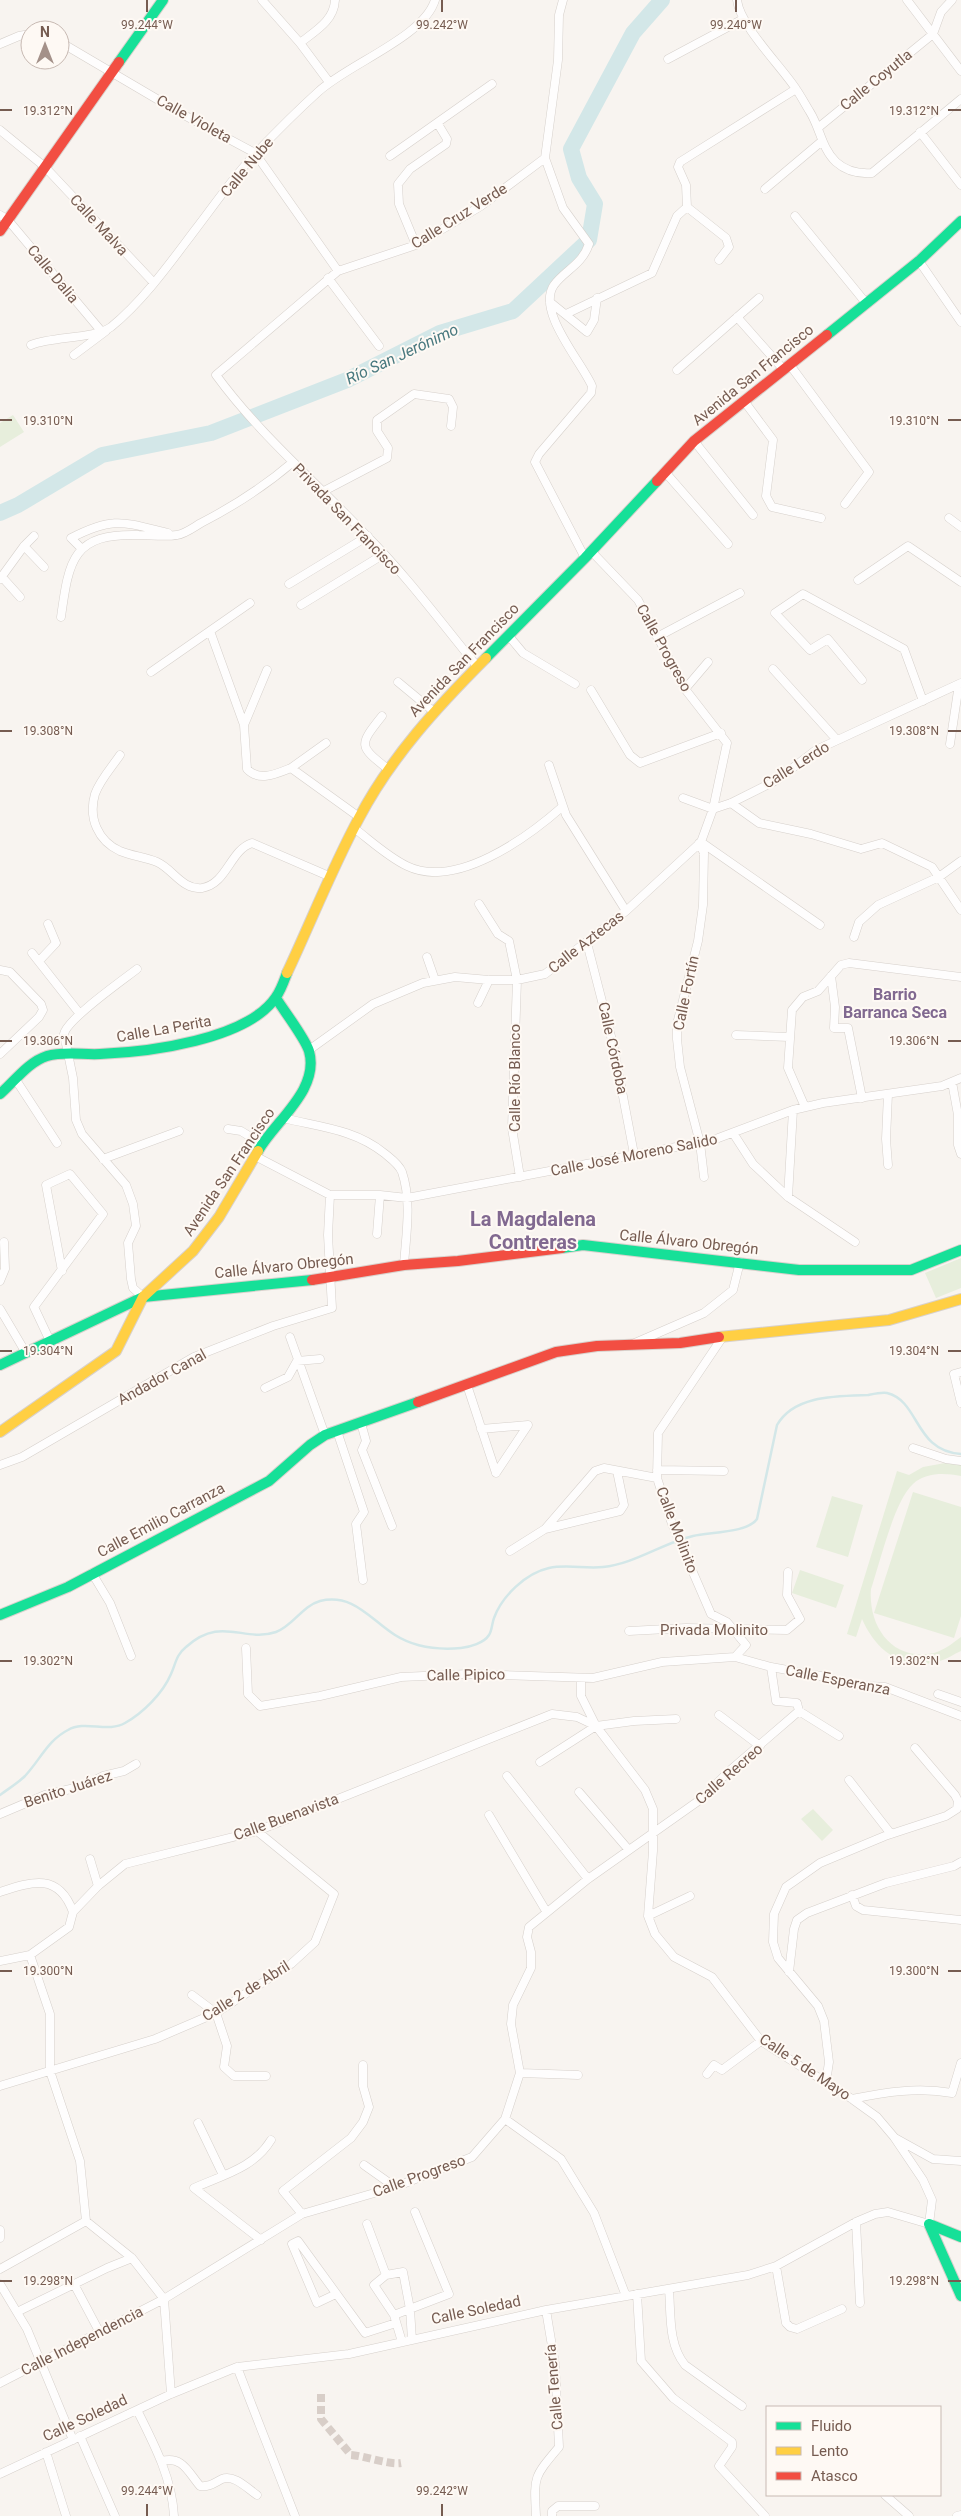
<svg xmlns="http://www.w3.org/2000/svg" width="961" height="2516" font-family="Roboto,sans-serif">
<style>
.green{fill:#e7eedc}
.lines{fill:none;stroke-linecap:round;stroke-linejoin:round}
.stream{stroke:#d3e7e8;stroke-width:2.5}
.river{stroke:#d3e7e8;stroke-width:16}
.street-tunnel{stroke:#d8cec8;stroke-width:8;stroke-dasharray:8 4;stroke-linecap:butt}
.street-casing{stroke:#d6d0cb;stroke-width:9}
.fast-casing{stroke:#d8d1cc;stroke-width:12}
.slow-casing{stroke:#d8d1cc;stroke-width:12}
.jam-casing{stroke:#d8d1cc;stroke-width:12}
.street{stroke:#fefdfd;stroke-width:8}
.fast{stroke:#16e098;stroke-width:10}
.slow{stroke:#ffcf43;stroke-width:10}
.jam{stroke:#f24e42;stroke-width:10}
.ticks{fill:none;stroke:#765c51;stroke-width:2}
.labels{text-anchor:middle;dominant-baseline:central;stroke-width:4;stroke-linejoin:round;paint-order:stroke}
.street-label{font-size:15px;fill:#765c51;stroke:#fef9f4}
.water-label{font-size:16px;font-style:italic;fill:#49797f;stroke:#fef9f4}
.neighbourhood-label{font-size:16px;font-weight:bold;fill:#816990;stroke:#fef9f4}
.district-label{font-size:20px;font-weight:bold;fill:#816990;stroke:#fef9f4}
.ticks-label{font-size:12px;text-anchor:middle;fill:#765c51;stroke:#fef9f4;stroke-width:4;stroke-linejoin:round;paint-order:stroke}
</style>
<rect width="100%" height="100%" fill="#f8f4f0"/>
<path class="green" d="M13 415 24 432 0 447V423Z
M961 1258V1288L936 1298 925 1273Z
M945 1463 961 1465V1476C945 1473 926 1472 913 1484 894 1501 880 1563 871 1589 868 1626 892 1662 934 1653 944 1650 953 1643 961 1637V1651C954 1654 947 1659 940 1661 903 1672 876 1651 862 1619L856 1637 847 1634 897 1471 909 1475 923 1467Z
M913 1492 961 1507V1616L954 1638 874 1613Z
M832 1496 863 1505 848 1557 816 1547Z
M800 1570 844 1585 836 1608 792 1593Z
M813 1809 833 1830 822 1841 801 1819Z"/>
<g class="lines">
<path class="stream" d="M0 1795C8 1789 18 1783 25 1776 40 1760 48 1740 68 1730 85 1720 108 1733 125 1723 143 1713 163 1693 171 1674 176 1663 176 1655 186 1647 221 1615 244 1643 276 1632 293 1626 302 1606 320 1601 353 1593 370 1619 395 1635 414 1647 439 1650 461 1648 470 1647 484 1643 489 1635 492 1631 492 1623 494 1618 502 1596 526 1573 549 1568 567 1564 585 1569 603 1567 634 1564 663 1543 693 1536 709 1532 748 1533 757 1519L777 1425C794 1395 837 1396 868 1395 873 1394 882 1392 887 1393 920 1401 914 1451 961 1454"/>
<path class="river" d="M0 513 18 505 102 455 211 433 347 380 440 333 513 311 589 240 595 204 579 178 571 149 633 33 662 0"/>
<path class="street-tunnel" d="M321 2394V2419L351 2455C365 2456 389 2465 401 2463"/>
<defs>
<path id="street" d="M262 0 300 43 329 82
M563 0 559 15 558 60 545 158 563 208 589 244C582 265 565 270 554 285 536 311 581 361 592 386L591 393 539 454 535 462 585 558
M737 0C740 26 781 66 796 89 801 96 805 104 810 112 820 128 822 149 836 162 846 171 859 174 872 173L961 99
M907 0 961 71
M60 42 184 115 255 153 338 271
M300 43C315 31 334 21 335 0
M0 44 19 36 30 34
M668 59 743 19
M819 127 933 34 941 12 952 0
M0 130 45 167 154 283
M920 132 961 185
M390 156 492 84
M765 189 822 141
M0 215 8 220 102 332
M795 216 866 303
M416 245 399 204 398 184 410 169 446 144 447 139 438 124
M719 260 729 247 726 238 687 207 686 185 678 167 680 162 796 89
M919 261 961 322
M328 278 379 346
M550 302 587 332 594 320 597 298
M566 314 652 273 677 216 687 207
M737 317 784 370
M31 345C52 336 95 339 111 327 144 300 170 263 195 230 215 204 234 176 256 153 276 132 297 111 318 92 348 64 424 37 435 0
M74 355 106 331
M790 365 869 472 845 504
M677 370 759 298
M744 401 773 440 766 496 772 507 821 518
M694 441 753 515
M665 472 728 544
M324 491 387 458 388 448 377 431V420L414 394 449 399 453 407 451 426
M949 518 961 527
M24 546 44 567
M81 548 71 538C114 516 123 522 168 533
M2 577 20 597
M0 579 24 546 34 536
M858 580 908 546 961 582
M289 584 368 536
M301 605 384 554
M61 617C69 559 73 533 139 535 151 535 165 537 177 535 185 534 194 527 201 523 234 506 265 486 293 462
M210 631 244 725 247 769C259 782 276 774 291 768L359 817
M508 635 523 653 575 684
M657 637 740 593
M476 665C440 621 406 575 366 535 316 482 259 434 216 375L338 271 416 245 481 206 545 158
M773 669 837 740
M151 672 250 603
M862 680 828 639 810 650 775 613 803 594 904 649 923 701
M398 682 433 711
M685 689 708 662
M591 690 630 755 640 763 721 733
M382 716C358 746 359 746 389 770
M244 725 267 670
M950 744 959 684
M120 755C112 767 100 780 95 794 88 818 98 841 120 851 132 856 145 857 157 862 173 869 182 890 202 888 227 884 230 850 252 843L331 877
M549 765 566 815 626 911
M291 768 326 743
M683 798 713 809
M731 803 759 823 811 834 861 849 882 843 932 867 961 910
M713 809 731 803 777 780 816 750 961 683
M354 828C371 841 388 857 407 866 456 890 528 837 562 807
M701 842 820 925
M699 843 704 853 703 905 698 941 677 1024V1039L680 1067 700 1143 704 1177
M479 904 498 934 509 941 517 980 512 1128 520 1177
M854 937 859 922 878 905 939 877 961 861
M587 943 613 1044 634 1154
M32 953 80 1014
M427 957 435 980
M39 961 56 943 48 924
M137 969C123 980 67 1019 64 1034L73 1078 76 1120 82 1134 126 1185 133 1204 136 1226 128 1243 131 1279 133 1288 143 1297
M0 970 10 972 41 1004 43 1010 39 1017 0 1054
M831 976 835 1007 834 1028H848L862 1098
M478 1003 489 980
M736 1035 789 1037
M309 1050 373 1004 423 983 455 977 489 980H517L545 974 626 911 701 842 713 809 727 743 685 689 638 600 591 551
M16 1080 57 1143
M952 1082 958 1115V1145L961 1154
M888 1094 886 1139 888 1165
M805 1107 788 1068 792 1010 803 997 818 991 841 965 849 963 961 977
M283 1118C319 1127 354 1129 384 1153 390 1158 399 1164 402 1172 412 1201 406 1235 404 1265
M228 1129 241 1131 262 1144
M733 1133 753 1164 788 1197 855 1242
M255 1156 330 1195H380L407 1198 713 1140 793 1110 823 1103 942 1086 961 1078
M103 1159 179 1131
M788 1197 793 1110
M377 1234 380 1195
M0 1281 5 1269 4 1242
M0 1309 26 1353
M290 1337 325 1435
M722 1338 658 1433 657 1478 672 1524 711 1614 727 1622 746 1645 735 1657
M50 1341 34 1307 103 1214 70 1174 46 1185 62 1271
M635 1343 704 1313 733 1290 740 1262
M961 1372 954 1374 961 1403
M467 1385 496 1473
M265 1388 288 1377 297 1361 320 1359
M361 1423 366 1441 362 1450 392 1526
M481 1429 528 1425 496 1473
M337 1431 364 1512 356 1524 363 1580
M913 1448 946 1459 961 1461
M0 1465 22 1457 194 1357 273 1326 332 1308 328 1235 330 1195
M657 1470 724 1471
M545 1529 620 1511 624 1505 617 1471
M510 1551 545 1529 595 1471 604 1468 657 1478
M92 1573 110 1603 131 1656
M629 1631 686 1628 787 1630 800 1619 787 1595 788 1572
M246 1648 248 1694 260 1706 320 1696 401 1677 468 1674 593 1678 662 1662 735 1657 771 1667 826 1677 853 1685 885 1687 961 1716
M771 1667 776 1701 797 1703 799 1711 839 1736
M938 1694 961 1702
M719 1715 760 1746
M540 1762 596 1726 634 1721 676 1719
M507 1776 588 1879
M849 1780 891 1834
M579 1792 628 1849
M0 1814 45 1795 83 1786 103 1776 124 1771 136 1764
M489 1815 546 1911
M90 1859 98 1886
M0 1892C33 1881 59 1873 73 1912
M852 1895 856 1906 863 1910 961 1920
M648 1916 690 1896
M30 1955 50 2014V2071L80 2161 86 2221 132 2258 164 2299 171 2394
M0 1961 30 1955 69 1927 73 1912 98 1886 125 1864 257 1831 552 1714 577 1717 596 1726
M789 1972 794 1929 797 1920 807 1913 886 1883 954 1866 961 1862
M192 1995 216 2013 227 2046 224 2067 234 2076H266
M520 2073 578 2075
M707 2074 714 2065 722 2070 761 2041
M826 2082 829 2062 824 2021 818 2006 778 1958 773 1942 774 1914 786 1887 820 1863 885 1836 946 1816 957 1809 958 1801 955 1795 915 1748
M0 2086 155 2039 216 2013 291 1964 315 1942 334 1894 257 1831
M852 2099C886 2092 918 2087 952 2093L961 2063
M505 2119 561 2159 594 2213 626 2296
M198 2123 223 2175
M895 2138 933 2159 961 2161
M364 2165 395 2187
M302 2214 283 2191 351 2138 363 2122 369 2107 363 2086V2065
M856 2222 860 2303
M367 2224 386 2275
M0 2230V2238
M261 2240 194 2188C223 2175 254 2168 271 2140
M776 2266 786 2323 790 2327 797 2329 842 2309
M0 2269 86 2221
M0 2284 27 2329 73 2440
M74 2284 100 2333
M669 2289C671 2314 668 2344 685 2365L742 2406
M336 2294 317 2303 292 2244 298 2241 365 2333 396 2323
M637 2294 641 2361 673 2398 732 2442V2447L719 2466 765 2516
M17 2312 107 2268 132 2258
M394 2315 449 2294 415 2212
M402 2342 394 2315 374 2285 386 2275 403 2272 410 2309 412 2340
M237 2367 295 2516
M0 2383 164 2299 302 2214 395 2187 472 2157 505 2119 520 2073 511 2024 513 2005 531 1968V1952L527 1937 529 1927 588 1879 704 1797 727 1773 799 1711
M137 2410C154 2444 172 2478 174 2516
M80 2436 115 2516
M46 2452 66 2516
M162 2461C183 2456 188 2472 200 2486 210 2487 214 2483 222 2479 234 2474 248 2489 257 2495
M0 2474 171 2394 237 2367 349 2354 546 2310 748 2275 776 2266 856 2222 875 2214 888 2212 929 2224 932 2200 923 2180 894 2137 877 2117 852 2099 761 2041 712 1977 674 1957 655 1934 648 1916 653 1851V1809L645 1790 596 1726 581 1696V1678
M885 2495 909 2516
M536 2516C534 2476 533 2478 559 2447L555 2364 546 2310
M552 2516V2511L558 2506H595
M957 2516 961 2515"/>
<path id="fast" d="M119 62 163 0
M827 335 919 261 961 221
M486 658 585 558 657 481
M0 1094C14 1082 28 1062 47 1056 64 1051 83 1055 100 1054 148 1052 247 1040 276 997 281 990 284 981 287 973
M258 1151C275 1121 320 1090 309 1051 305 1038 284 1011 276 998
M562 1248 583 1245 799 1270H911L961 1250
M0 1365 143 1297 312 1280
M0 1615 68 1587 269 1481 310 1445 325 1435 418 1402
M929 2224 961 2296
M929 2224 961 2237"/>
<path id="slow" d="M287 973C311 922 332 868 359 818 391 757 438 706 486 658
M719 1337 889 1320 961 1299
M0 1432 116 1351 143 1297 193 1251 219 1217 258 1151"/>
<path id="jam" d="M0 231 119 62
M657 481 694 441 827 335
M312 1280 404 1265 458 1261 562 1248
M418 1402 556 1352 597 1346 680 1343 719 1337"/>
</defs>
<use href="#street" class="street-casing"/>
<use href="#fast" class="fast-casing"/>
<use href="#slow" class="slow-casing"/>
<use href="#jam" class="jam-casing"/>
<use href="#street" class="street"/>
<use href="#fast" class="fast"/>
<use href="#slow" class="slow"/>
<use href="#jam" class="jam"/>
</g>
<path class="ticks" d="M147 0V12M442 0V12M736 0V12M0 110H12M948 110H961M0 420H12M948 420H961M0 731H12M948 731H961M0 1041H12M948 1041H961M0 1351H12M948 1351H961M0 1661H12M948 1661H961M0 1971H12M948 1971H961M0 2281H12M948 2281H961M147 2504V2516M442 2504V2516"/>
<g class="labels">
<g class="street-label">
<text transform="translate(876 80) rotate(-39)">Calle Coyutla</text>
<text transform="translate(194 119) rotate(29)">Calle Violeta</text>
<text transform="translate(247 167) rotate(-50)">Calle Nube</text>
<text transform="translate(459 216) rotate(-32)">Calle Cruz Verde</text>
<text transform="translate(99 225) rotate(47)">Calle Malva</text>
<text transform="translate(53 274) rotate(50)">Calle Dalia</text>
<text transform="translate(753 375) rotate(-39)">Avenida San Francisco</text>
<text transform="translate(347 519) rotate(46)">Privada San Francisco</text>
<text transform="translate(664 648) rotate(61)">Calle Progreso</text>
<text transform="translate(464 660) rotate(-46)">Avenida San Francisco</text>
<text transform="translate(796 765) rotate(-32)">Calle Lerdo</text>
<text transform="translate(586 942) rotate(-38)">Calle Aztecas</text>
<text transform="translate(686 993) rotate(-78)">Calle Fortín</text>
<text transform="translate(164 1029) rotate(-10)">Calle La Perita</text>
<text transform="translate(613 1048) rotate(78)">Calle Córdoba</text>
<text transform="translate(515 1078) rotate(-90)">Calle Río Blanco</text>
<text transform="translate(634 1155) rotate(-11)">Calle José Moreno Salido</text>
<text transform="translate(229 1172) rotate(-56)">Avenida San Francisco</text>
<text transform="translate(689 1242) rotate(6)">Calle Álvaro Obregón</text>
<text transform="translate(284 1266) rotate(-6)">Calle Álvaro Obregón</text>
<text transform="translate(162 1377) rotate(-29)">Andador Canal</text>
<text transform="translate(161 1520) rotate(-28)">Calle Emilio Carranza</text>
<text transform="translate(677 1530) rotate(69)">Calle Molinito</text>
<text x="714" y="1630">Privada Molinito</text>
<text transform="translate(466 1675) rotate(-1)">Calle Pipico</text>
<text transform="translate(838 1680) rotate(11)">Calle Esperanza</text>
<text transform="translate(729 1774) rotate(-41)">Calle Recreo</text>
<text transform="translate(68 1789) rotate(-18)">Benito Juárez</text>
<text transform="translate(286 1817) rotate(-20)">Calle Buenavista</text>
<text transform="translate(246 1991) rotate(-32)">Calle 2 de Abril</text>
<text transform="translate(805 2067) rotate(34)">Calle 5 de Mayo</text>
<text transform="translate(419 2176) rotate(-20)">Calle Progreso</text>
<text transform="translate(476 2310) rotate(-12)">Calle Soledad</text>
<text transform="translate(82 2341) rotate(-27)">Calle Independencia</text>
<text transform="translate(554 2387) rotate(-95)">Calle Tenería</text>
<text transform="translate(85 2418) rotate(-25)">Calle Soledad</text>
</g>
<g class="water-label">
<text transform="translate(402 354) rotate(-25)">Río San Jerónimo</text>
</g>
<g class="neighbourhood-label">
<text x="895" y="994">Barrio<tspan x="895" dy="18">Barranca Seca</tspan></text>
</g>
<g class="district-label">
<text x="533" y="1219">La Magdalena<tspan x="533" dy="23">Contreras</tspan></text>
</g>
</g>
<g class="ticks-label">
<text x="147" y="29">99.244°W</text>
<text x="442" y="29">99.242°W</text>
<text x="736" y="29">99.240°W</text>
<text x="48" y="115">19.312°N</text>
<text x="914" y="115">19.312°N</text>
<text x="48" y="425">19.310°N</text>
<text x="914" y="425">19.310°N</text>
<text x="48" y="735">19.308°N</text>
<text x="914" y="735">19.308°N</text>
<text x="48" y="1045">19.306°N</text>
<text x="914" y="1045">19.306°N</text>
<text x="48" y="1355">19.304°N</text>
<text x="914" y="1355">19.304°N</text>
<text x="48" y="1665">19.302°N</text>
<text x="914" y="1665">19.302°N</text>
<text x="48" y="1975">19.300°N</text>
<text x="914" y="1975">19.300°N</text>
<text x="48" y="2285">19.298°N</text>
<text x="914" y="2285">19.298°N</text>
<text x="147" y="2495">99.244°W</text>
<text x="442" y="2495">99.242°W</text>
</g>
<rect x="766" y="2406" width="175" height="90" fill="#fef9f4" stroke="#c8bab3"/>
<rect x="776" y="2422" width="25" height="8" fill="#16e098" stroke="#c8bab3"/>
<text x="811" y="2431" font-size="15" fill="#765c51">Fluido</text>
<rect x="776" y="2447" width="25" height="8" fill="#ffcf43" stroke="#c8bab3"/>
<text x="811" y="2456" font-size="15" fill="#765c51">Lento</text>
<rect x="776" y="2472" width="25" height="8" fill="#f24e42" stroke="#c8bab3"/>
<text x="811" y="2481" font-size="15" fill="#765c51">Atasco</text>
<g transform="translate(45 45)"><circle r="24" fill="#fef9f4" stroke="#c8bab3"/>
<path d="M0-4L9 19L0 12L-9 19Z" fill="#a49189"/>
<text y="-8" font-size="14" font-weight="bold" text-anchor="middle" fill="#765c51">N</text>
</g>
</svg>
